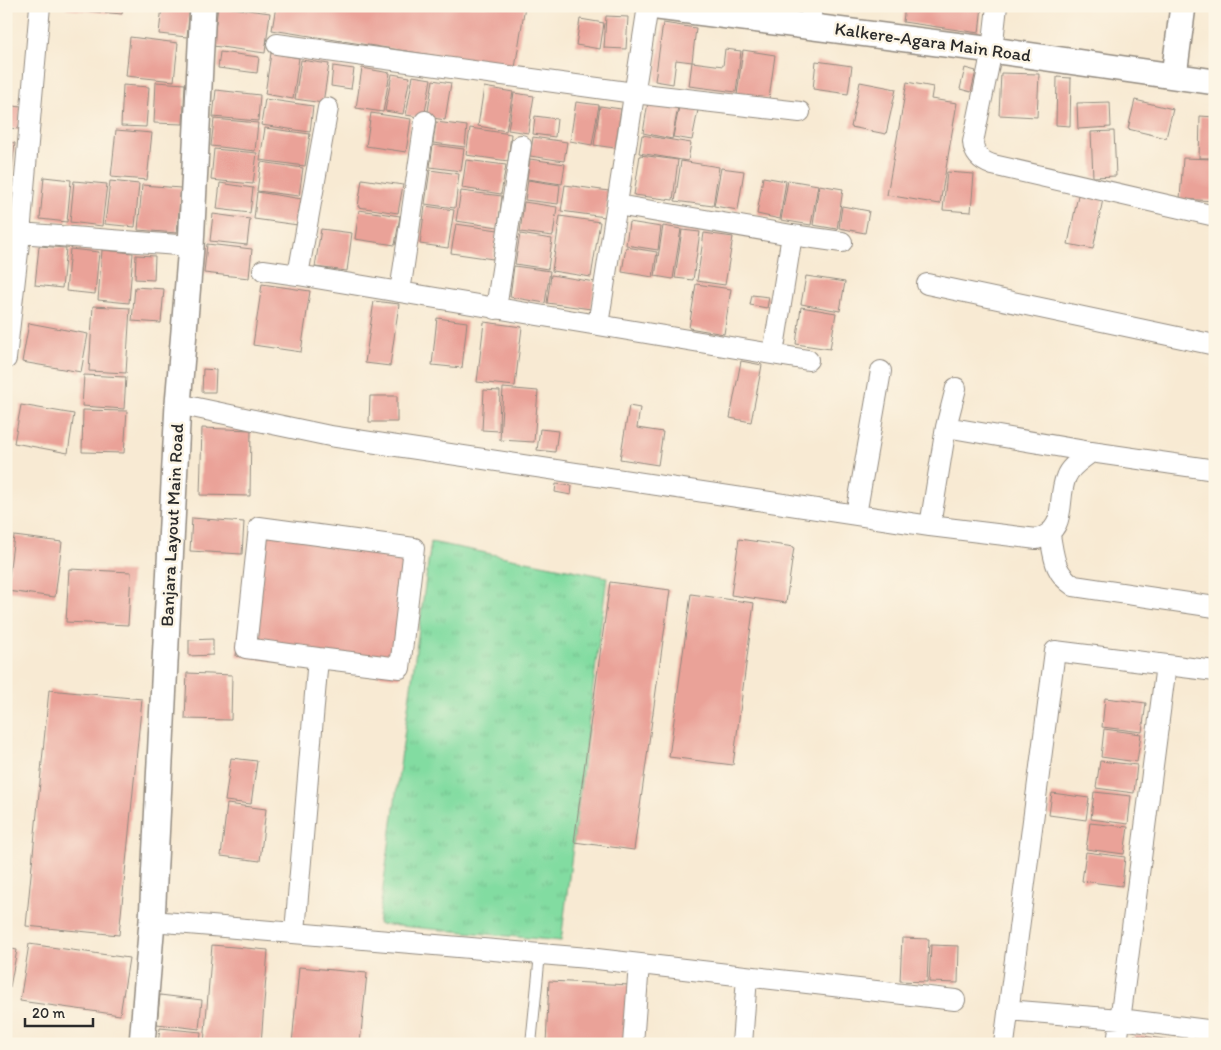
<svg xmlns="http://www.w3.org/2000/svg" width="1221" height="1050" font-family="Itim,sans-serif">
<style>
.grass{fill:url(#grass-tufts);stroke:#568466}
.building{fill:#eaa298}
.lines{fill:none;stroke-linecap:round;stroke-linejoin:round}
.service-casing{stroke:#928a7f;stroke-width:12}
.minor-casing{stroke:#928a7f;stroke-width:22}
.tertiary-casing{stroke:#928a7f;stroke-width:28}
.service{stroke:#fff;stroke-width:10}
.minor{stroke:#fff;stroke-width:20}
.tertiary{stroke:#fff;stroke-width:25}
.labels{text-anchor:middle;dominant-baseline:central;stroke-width:5;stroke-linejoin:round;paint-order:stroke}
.street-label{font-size:18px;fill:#2b2b2b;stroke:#fcf5e5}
</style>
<defs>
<pattern id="grass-tufts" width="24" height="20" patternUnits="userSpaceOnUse" patternTransform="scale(1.25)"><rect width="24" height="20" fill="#82dca1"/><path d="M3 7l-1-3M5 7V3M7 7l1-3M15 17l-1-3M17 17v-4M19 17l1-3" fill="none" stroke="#70bd8b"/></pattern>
</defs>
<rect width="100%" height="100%" fill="#fcf5e5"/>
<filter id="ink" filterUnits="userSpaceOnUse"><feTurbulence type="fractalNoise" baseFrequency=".02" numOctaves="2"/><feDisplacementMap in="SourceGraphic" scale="10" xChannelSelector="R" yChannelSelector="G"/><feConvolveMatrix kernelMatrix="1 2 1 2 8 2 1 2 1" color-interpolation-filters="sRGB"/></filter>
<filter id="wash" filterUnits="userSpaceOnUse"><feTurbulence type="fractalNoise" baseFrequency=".0096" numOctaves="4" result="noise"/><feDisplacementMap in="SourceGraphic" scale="20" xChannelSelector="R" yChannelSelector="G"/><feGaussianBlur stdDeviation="1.12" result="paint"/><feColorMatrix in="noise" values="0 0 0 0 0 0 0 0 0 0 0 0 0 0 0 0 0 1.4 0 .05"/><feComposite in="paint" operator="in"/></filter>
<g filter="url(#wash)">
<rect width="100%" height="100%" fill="#f8ead3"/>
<path class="grass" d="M431 542 607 577 561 941 378 924Z"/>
<g id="blocks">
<path class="building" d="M67 6H123L122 14 66 9Z
M162 6H190L187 37 159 34Z
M218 6 270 13 265 53 213 46Z
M242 6H266V10Z
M276 6H525L515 68 272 30Z
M905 6H982L979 33 903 22Z
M606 16 628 17 626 49 604 48Z
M580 19 604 23 600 49 576 45Z
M663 23 696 28 692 62 676 60 673 84 655 81Z
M130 37 178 43 174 81 126 76Z
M725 49 741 51 736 92 689 86 692 62 723 66Z
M743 50 775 55 769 99 737 95Z
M220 52 259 57 257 73 218 68Z
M271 53 299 58 293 99 265 94Z
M301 60 329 64 323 103 295 99Z
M816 61 852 66 848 94 813 89Z
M333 66 354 69 351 89 331 86Z
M362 68 390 73 383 112 356 108Z
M965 68 976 71 971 92 960 89Z
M1001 73 1039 74 1037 117 999 115Z
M392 74 410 77 403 114 385 111Z
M413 76 431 79 424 118 406 115Z
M1057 77 1071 78 1070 126 1056 125Z
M433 80 451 83 445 120 427 117Z
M156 82 185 84 183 124 154 123Z
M860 82 896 89 886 134 851 127Z
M907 82 933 87 931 99 957 103 940 204 887 195Z
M123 85 149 87 146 127 121 126Z
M484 87 513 92 506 131 478 126Z
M216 90 260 95 258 121 213 117Z
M514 93 534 96 528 133 508 130Z
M265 99 313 106 310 132 261 125Z
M1135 100 1173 109 1166 138 1128 129Z
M576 102 599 105 592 145 570 141Z
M648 102 678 107 672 139 643 133Z
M1110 102 1111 127 1078 129 1077 103Z
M6 105 21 107 19 129 6 128Z
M600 106 621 109 615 148 594 145Z
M679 107 698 110 692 140 673 137Z
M371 113 411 119 406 152 366 146Z
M535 116 557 119 555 137 533 134Z
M1200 116 1215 117V158H1199Z
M214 119 258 123 255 151 211 146Z
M436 122 467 126 465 147 433 143Z
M265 128 310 134 305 166 260 160Z
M470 128 511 134 508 161 466 155Z
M116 130 152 133 147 180 111 177Z
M1114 131 1116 176 1093 177 1091 132Z
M642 135 691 143 688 161 639 153Z
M533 137 567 142 564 161 530 156Z
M6 142 15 143 10 187H6Z
M433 145 464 149 461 171 430 167Z
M214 149 257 153 253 184 211 180Z
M640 155 678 160 673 200 634 195Z
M1183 158 1215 159V201L1180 199Z
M530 159 565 164 562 184 527 179Z
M466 160 506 165 501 194 462 188Z
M681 161 719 167 713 206 675 201Z
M261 162 303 168 299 196 257 191Z
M721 168 744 171 738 210 714 206Z
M430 170 459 174 455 208 425 204Z
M947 172 974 174 971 212 943 210Z
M44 177 71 180 67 222 40 219Z
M763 177 786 181 780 219 757 214Z
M362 179 403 185 398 213 358 207Z
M528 180 560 185 558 204 525 200Z
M788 180 818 185 811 225 781 220Z
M74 181 107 184 102 226 70 222Z
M110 181 139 184 135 227 105 224Z
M220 183 253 188 250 213 217 209Z
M142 185 181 188 177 233 138 230Z
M565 185 609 191 605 217 561 211Z
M819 185 843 189 837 229 813 225Z
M6 191 11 192 8 220H6Z
M461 191 502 196 498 227 456 221Z
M257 192 302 199 298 225 254 219Z
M1078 195 1103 199 1093 249 1068 244Z
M524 202 557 207 553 236 520 232Z
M425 206 454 210 448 248 420 244Z
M842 206 869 211 865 233 839 228Z
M359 210 400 216 395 245 355 239Z
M213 214 250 219 247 245 210 241Z
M560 216 600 222 591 277 552 271Z
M629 222 661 227 658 250 626 245Z
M456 224 498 230 493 259 451 253Z
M663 226 681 229 673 279 655 276Z
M321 229 352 233 347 271 315 267Z
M682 230 700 232 693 280 675 278Z
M704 233 733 237 725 285 697 281Z
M520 234 552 239 548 269 515 264Z
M207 244 252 249 249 278 204 273Z
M39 246 66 248 62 288 35 285Z
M626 247 657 252 653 277 622 272Z
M70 249 99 252 95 294 66 291Z
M102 250 133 253 129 303 98 300Z
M136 255 155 256 154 280 135 279Z
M514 266 550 271 545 303 510 297Z
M551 275 595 282 591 309 547 303Z
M806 276 845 282 840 311 801 304Z
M262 284 310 291 301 352 253 345Z
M696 284 731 289 724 334 689 328Z
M135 287 164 289 161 323 132 321Z
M752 295 769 297 767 308 750 305Z
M374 301 399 304 390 366 365 363Z
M93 306 130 308 126 373 89 371Z
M801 307 836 313 830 349 796 344Z
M437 318 467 322 462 368 432 365Z
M484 322 522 327 515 386 477 382Z
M29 323 88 334 81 372 22 362Z
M741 361 762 365 751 422 730 418Z
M203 369 216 370 215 392H202Z
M84 375 126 377 124 409 82 406Z
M503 388 538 391 534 442 500 440Z
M484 390 500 391 499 431 482 430Z
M370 396H397V422H369Z
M21 405 74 414 68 453 14 443Z
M629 406 640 408 637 428 663 432 658 465 620 459Z
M83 410 127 411 124 453 82 452Z
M202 428 251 430 250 496 200 495Z
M540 429 558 431 555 452 537 450Z
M556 484 572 486 571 495 555 492Z
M192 518 244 522 242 554 190 551Z
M254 522 419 544 400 678 236 656Z
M14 536 62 542 55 597 7 591Z
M739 539 794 547 786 603 731 595Z
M69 569 131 572 128 625 66 622Z
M610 582 670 590 634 850 574 842Z
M691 594 754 603 733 765 669 757Z
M213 639V655L189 656V640Z
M187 673 232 675 231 720 185 719Z
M49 690 142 699 119 935 26 926Z
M1105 698 1146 703 1142 732 1102 727Z
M1104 729 1141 734 1137 762 1101 757Z
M231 758 257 761 251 804 225 801Z
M1100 761 1137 765 1134 793 1096 788Z
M1094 792 1131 796 1128 824 1091 819Z
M1052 793 1089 798 1086 820 1049 815Z
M227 804 266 809 260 861 221 856Z
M1090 823 1128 827 1124 854 1086 849Z
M1086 852 1125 857 1122 886 1082 881Z
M902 938 929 939 927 982 900 981Z
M29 944 129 958 120 1015 20 1001Z
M212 945 268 950 261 1044H204Z
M931 945 959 946 958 983 929 982Z
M6 948 17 950 10 987 6 986Z
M299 967 367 973 360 1044H292Z
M549 981 630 985 627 1044H546Z
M160 995 202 1000 199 1029 157 1024Z
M160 1028 201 1032 200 1044H158Z
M1134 1035 1172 1040 1171 1044H1133Z"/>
</g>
</g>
<g filter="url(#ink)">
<use href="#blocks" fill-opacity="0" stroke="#928a7f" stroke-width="1"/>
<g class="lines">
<defs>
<path id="service" d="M531 1044 540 954"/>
<path id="minor" d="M997 6 992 50 973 142C974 155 981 161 993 165L1215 216
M810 25 812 6
M277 44 634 93 800 112
M328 108 298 275 598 325 648 6
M617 205 792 235 773 354
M6 232 191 246
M792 235 842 242
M263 270 298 275
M927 284 1215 345
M400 292 425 121
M496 309 521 145
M598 325 808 360
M6 359 20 234 40 6
M178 404 330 436 930 526 1037 539C1069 529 1056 501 1066 477 1070 466 1083 459 1091 452L1215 470
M946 427 1091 452
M856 515 881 371
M930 526 946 427 956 388
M1050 535C1054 557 1054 573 1074 586L1215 607
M152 921 588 958 955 1000
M295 932 318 658 246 648 259 527 414 548 400 668 318 658
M1008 1010 1120 1019 1215 1031
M633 1044 639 964
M742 1044 747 977
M1004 1044 1055 651 1215 671
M1117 1044 1166 665"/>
<path id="tertiary" d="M650 6 992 50 1215 82
M1174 75 1183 6
M142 1044 152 921 178 404 191 246 203 6"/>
</defs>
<use href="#service" class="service-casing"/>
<use href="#minor" class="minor-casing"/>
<use href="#tertiary" class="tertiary-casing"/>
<use href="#service" class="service"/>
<use href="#minor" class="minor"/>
<use href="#tertiary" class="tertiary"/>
</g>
</g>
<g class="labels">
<g class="street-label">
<text transform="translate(933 42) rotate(8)">Kalkere-Agara Main Road</text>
<text transform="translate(172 525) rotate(-87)">Banjara Layout Main Road</text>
</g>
</g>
<rect width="1221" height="1050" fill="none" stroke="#fcf5e5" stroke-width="25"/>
<path d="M25 1018v8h68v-8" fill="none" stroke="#2b2b2b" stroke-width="2.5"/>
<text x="32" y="1018" font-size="15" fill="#2b2b2b" stroke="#fcf5e5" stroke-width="4" paint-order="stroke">20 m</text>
</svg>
